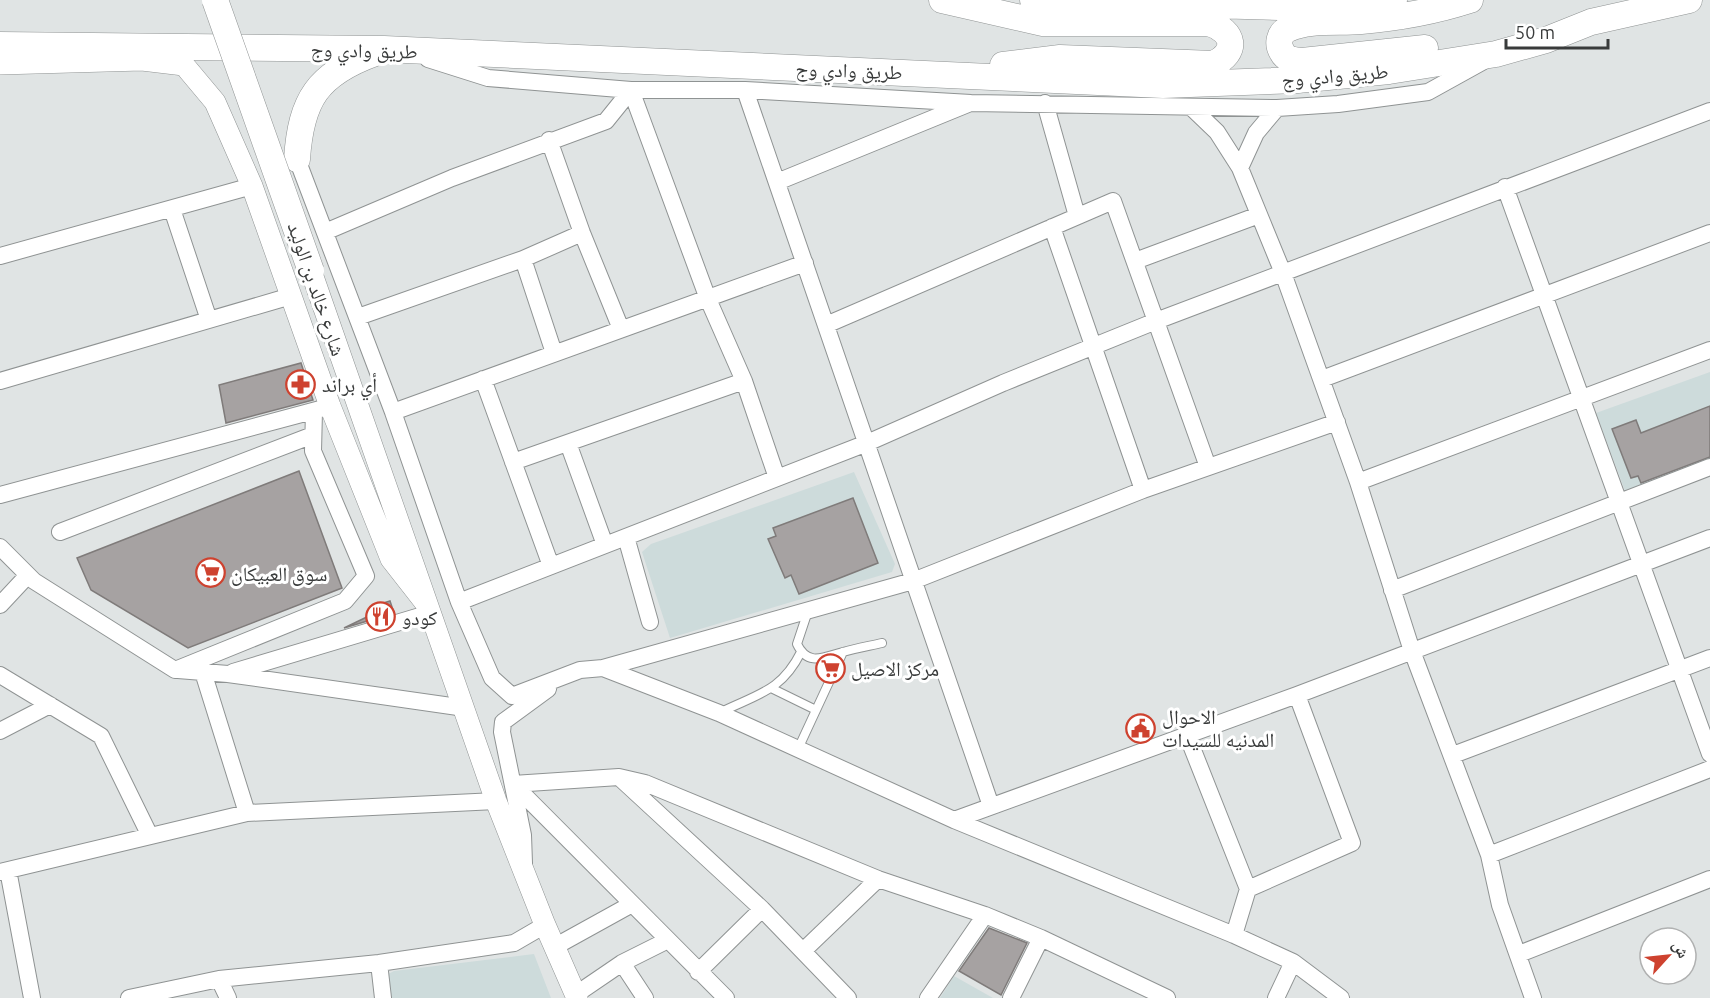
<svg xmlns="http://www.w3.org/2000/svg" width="1710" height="998" font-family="Ubuntu,'Noto Naskh Arabic',sans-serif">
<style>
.built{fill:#cddbdb}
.building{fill:#a6a2a2;stroke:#7f7b7a;stroke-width:1.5}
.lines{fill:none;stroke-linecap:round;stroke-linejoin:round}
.service-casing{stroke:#8f9393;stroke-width:10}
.minor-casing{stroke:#8f9393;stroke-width:18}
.tertiary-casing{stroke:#8f9393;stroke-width:22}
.primary-casing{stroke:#8f9393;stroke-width:27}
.service{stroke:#fff;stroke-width:8}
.minor{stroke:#fff;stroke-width:16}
.tertiary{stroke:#fff;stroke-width:21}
.primary{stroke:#fff;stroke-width:26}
.primary-bridge-casing{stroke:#8f9393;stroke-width:27;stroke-linecap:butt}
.primary-bridge{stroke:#fff;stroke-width:26}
.labels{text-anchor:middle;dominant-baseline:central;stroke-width:6;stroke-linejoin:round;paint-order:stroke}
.street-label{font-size:20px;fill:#393b3b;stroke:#fff}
.poi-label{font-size:20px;fill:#393b3b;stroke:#fff;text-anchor:start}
</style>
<rect width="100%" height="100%" fill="#e0e4e4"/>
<path class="built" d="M1710 372V460L1625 491 1596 413Z
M854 472 895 564 892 572 670 638 642 552 651 544Z
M534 954 551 998H391L388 974 394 971Z
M954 976 993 998H940Z"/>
<path class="building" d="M301 363 313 400 226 423 219 385Z
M1710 406V457L1641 483 1638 476 1631 478 1612 429 1636 420 1641 433Z
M299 471 342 588 188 648 91 590 77 558Z
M853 498 878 563 799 594 791 575 785 578 768 539 776 536 773 528Z
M390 601 394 613 344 628 371 615 370 607Z
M989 928 1027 943 1001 995 959 971Z"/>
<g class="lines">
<defs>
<path id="service" d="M808 611 797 644C808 667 824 657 843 652 856 648 869 646 882 643
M771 688 816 710
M719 713C757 694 781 692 801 652
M798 749 843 652"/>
<path id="minor" d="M428 59 488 78 631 90H745L971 103 1277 108 1338 104 1428 92 1484 61
M745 90 991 806
M1045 103 1077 216
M1192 108 1217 132 1240 168 1283 273 1358 482 1412 651 1489 855 1500 905 1533 998
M549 140 582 233 621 329
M297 159 393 412 459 602 492 678 512 696 580 670 603 668 913 581 1143 490 1337 422
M1240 168 1256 133 1277 108
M777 182 968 104
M1505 187 1710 754
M172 209 209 320
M1052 227 1143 490
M325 232 452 178 606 121 631 90 708 299 744 381 777 478
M0 256 252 186
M523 259 554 353
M1135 261 1259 215
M358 317 523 259 582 233
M826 325 1113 201 1208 467
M483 379 551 566
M1322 379 1710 233
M0 381 291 296
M393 412 805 263
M568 443 605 545
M513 462 744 381
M1358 482 1710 350
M0 495 324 408
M60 532 313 435
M626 537 650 622
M0 547 34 581 175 670 345 601 366 576 313 451 314 411
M1392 590 1710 467
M459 602 867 443 1003 383 1156 321 1710 111
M0 605 28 575
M603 668 719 713 954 820 1234 935 1293 962 1341 998
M178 670 228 674 465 708
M203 672 247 813
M233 672 430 613
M0 675 101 736 150 836
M0 731 50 705
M1187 735 1248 889 1234 935
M1453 755 1710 658
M620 778 762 909 848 998
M513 784 619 777 645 783 878 879 985 915 1041 938 1167 998
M513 784 726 998
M954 820 1297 695 1710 538
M1489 855 1710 769
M524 863 523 835 502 732 503 722 548 689
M8 870 32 998
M0 872 247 813 496 801
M1248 889 1352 843 1297 695
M556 946 632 904
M803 951 878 879
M1519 954 1710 879
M379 963 383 998
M622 963 645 998
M698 972 762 909
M219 979 228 998
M575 995 622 963 666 941
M129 998 219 979 379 963 514 943 545 925
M928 998 985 915
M1011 998 1041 938
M1276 998 1293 962"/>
<path id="tertiary" d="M0 64 142 60 184 65 215 102 252 186 330 406 391 559 427 605
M311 271 496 801 545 925 577 998"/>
<path id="primary" d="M942 0 1043 23H1209C1234 31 1239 52 1213 64L1060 58 1003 65
M1033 0 1279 7 1394 0
M0 45 384 49 1163 85 1297 80 1389 71 1496 54 1546 40 1591 22 1689 0
M1425 48 1302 61C1294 60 1286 60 1282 52 1277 44 1279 33 1288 29 1309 19 1339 23 1361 21 1398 18 1436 11 1470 0
M297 159C301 100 317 74 375 53"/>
</defs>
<use href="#service" class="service-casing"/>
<use href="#minor" class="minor-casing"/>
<use href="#tertiary" class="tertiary-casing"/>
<use href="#primary" class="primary-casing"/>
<use href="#service" class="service"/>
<use href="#minor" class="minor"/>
<use href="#tertiary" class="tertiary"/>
<use href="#primary" class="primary"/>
<defs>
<path id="primary-bridge" d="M215 0 311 271"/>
</defs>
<use href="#primary-bridge" class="primary-bridge-casing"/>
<use href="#primary-bridge" class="primary-bridge"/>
</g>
<defs>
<symbol id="pharmacy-ring" viewBox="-11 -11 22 22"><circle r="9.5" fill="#fff" stroke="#ce422f" stroke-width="1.5"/><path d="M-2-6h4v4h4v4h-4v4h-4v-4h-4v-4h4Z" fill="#ce422f"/></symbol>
<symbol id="supermarket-ring" viewBox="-11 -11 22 22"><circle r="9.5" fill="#fff" stroke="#ce422f" stroke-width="1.5"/><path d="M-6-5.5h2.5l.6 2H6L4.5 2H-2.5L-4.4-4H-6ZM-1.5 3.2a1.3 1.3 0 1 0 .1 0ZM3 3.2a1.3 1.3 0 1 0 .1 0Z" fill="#ce422f"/></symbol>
<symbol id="restaurant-ring" viewBox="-11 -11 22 22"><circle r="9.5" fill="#fff" stroke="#ce422f" stroke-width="1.5"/><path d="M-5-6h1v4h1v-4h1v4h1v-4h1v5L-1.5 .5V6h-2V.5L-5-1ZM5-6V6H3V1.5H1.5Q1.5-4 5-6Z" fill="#ce422f"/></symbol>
<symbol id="civic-ring" viewBox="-11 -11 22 22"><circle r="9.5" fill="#fff" stroke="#ce422f" stroke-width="1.5"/><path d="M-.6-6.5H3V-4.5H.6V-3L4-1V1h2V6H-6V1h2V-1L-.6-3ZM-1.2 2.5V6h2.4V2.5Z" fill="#ce422f"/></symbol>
</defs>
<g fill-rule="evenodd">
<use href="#pharmacy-ring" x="284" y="368" width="33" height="33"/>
<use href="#supermarket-ring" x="194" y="556" width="33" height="33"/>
<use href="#restaurant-ring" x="364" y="600" width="33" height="33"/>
<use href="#supermarket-ring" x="814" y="652" width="33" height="33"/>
<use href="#civic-ring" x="1124" y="712" width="33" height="33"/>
</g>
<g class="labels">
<g class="street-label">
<text transform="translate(364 50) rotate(1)">طريق وادي وج</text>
<text transform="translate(849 70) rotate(2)">طريق وادي وج</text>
<text transform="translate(1335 75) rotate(-5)">طريق وادي وج</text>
<text transform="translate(317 289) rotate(71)">شارع خالد بن الوليد</text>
</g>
<g class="poi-label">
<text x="322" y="384">أي براند</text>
<text x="231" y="573">سوق العبيكان</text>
<text x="402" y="617">كودو</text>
<text x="851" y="668">مركز الاصيل</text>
<text x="1162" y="716">الاحوال<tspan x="1162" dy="23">المدنيه للسيدات</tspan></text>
</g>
</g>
<g transform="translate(1668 956) rotate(63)"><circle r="28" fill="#ffffff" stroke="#b0b1b1" stroke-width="1.5"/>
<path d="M0-4.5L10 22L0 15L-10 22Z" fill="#ce422f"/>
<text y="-9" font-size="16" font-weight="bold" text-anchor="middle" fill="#393b3b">ش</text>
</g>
<path d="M1506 39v9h102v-9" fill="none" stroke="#393b3b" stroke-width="3"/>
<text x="1515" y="39" font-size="18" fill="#393b3b" stroke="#ffffff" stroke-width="4.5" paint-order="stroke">50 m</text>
</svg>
